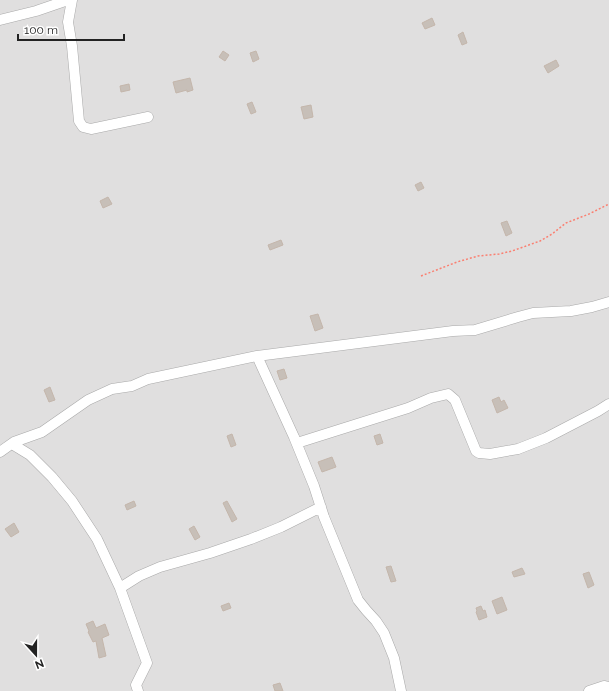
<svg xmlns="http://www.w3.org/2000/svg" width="609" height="691" font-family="Raleway,sans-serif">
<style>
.residential{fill:#e0dfdf}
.building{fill:#c7bfb8;stroke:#c4b6ab}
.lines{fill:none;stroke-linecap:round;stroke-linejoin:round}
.minor-casing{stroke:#a9a9a9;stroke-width:11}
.path{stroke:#fa8072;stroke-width:1.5;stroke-dasharray:2 2;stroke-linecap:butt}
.minor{stroke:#fff;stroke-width:10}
</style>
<rect width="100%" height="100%" fill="#f2efe9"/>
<path class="residential" d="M0 0H609V691H0Z"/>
<path class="building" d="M432 18 435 25 425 29 422 23Z
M463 32 467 43 462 45 458 35Z
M223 51 229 55 225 61 219 57Z
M256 51 259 59 253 62 250 53Z
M556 60 559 66 548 73 544 66Z
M190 78 193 90 187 92V90L176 93 173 82Z
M129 84 130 90 121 92 120 86Z
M252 102 256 112 251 114 247 104Z
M311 105 313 117 304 119 301 107Z
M421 182 424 188 418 191 415 185Z
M108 197 112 204 103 208 100 201Z
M507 221 512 233 506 236 501 223Z
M281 240 283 245 270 250 268 245Z
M318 314 323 328 315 331 310 316Z
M284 369 287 378 280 380 277 371Z
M50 387 55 400 49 402 44 390Z
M499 397 501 402 504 400 508 408 497 413 492 400Z
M232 434 236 445 231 447 227 436Z
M380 434 383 443 377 445 374 436Z
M332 457 336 467 322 472 318 462Z
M134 501 136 506 127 510 125 505Z
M227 501 237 519 232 522 223 503Z
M14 523 19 532 11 537 5 529Z
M194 526 200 537 195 540 189 529Z
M391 566 396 581 391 582 386 567Z
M522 568 525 574 514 577 512 572Z
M589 572 594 585 588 588 583 574Z
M502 597 507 610 497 614 492 601Z
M229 603 231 608 223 611 221 606Z
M481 606 483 611 485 610 487 617 479 620 476 612 477 611 476 608Z
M93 621 96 628 105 624 109 635 102 638 106 656 99 658 96 641 93 642 88 632 89 631 86 624Z
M280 683 283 691H275L273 685Z"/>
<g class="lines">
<defs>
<path id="minor" d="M72 0 68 22 72 46 79 121 83 127 91 129 148 117
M0 20 36 11 68 0
M257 356 294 437 314 486 324 517 358 600 366 610 376 621 384 633 394 658 401 691
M297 443 408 408 431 398 448 394 455 400 476 451 479 453 490 454 518 449 546 438 598 411 609 404
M12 444 30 455 52 477 72 501 97 539 120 588 147 663 136 685 138 691
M0 452 14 442 42 432 88 400 112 389 132 386 148 379 257 356 453 331 475 330 518 317 533 313 571 311 592 307 609 302
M120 588 139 576 160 567 210 553 251 539 281 527 321 507
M589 691 604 686 609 687"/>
</defs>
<use href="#minor" class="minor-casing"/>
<path class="path" d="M421 276 457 262 478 256 499 254 512 251 540 241 552 234 566 223 589 214 609 204"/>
<use href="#minor" class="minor"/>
</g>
<g transform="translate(36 655) rotate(159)" stroke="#ffffff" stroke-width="3" paint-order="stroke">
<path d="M0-3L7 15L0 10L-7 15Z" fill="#222222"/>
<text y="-6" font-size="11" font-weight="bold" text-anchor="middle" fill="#222222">N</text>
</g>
<path d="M18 34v6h106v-6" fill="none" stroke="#222222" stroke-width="2"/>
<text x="24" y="34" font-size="12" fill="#222222" stroke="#ffffff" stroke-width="3" paint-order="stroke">100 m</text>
</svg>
